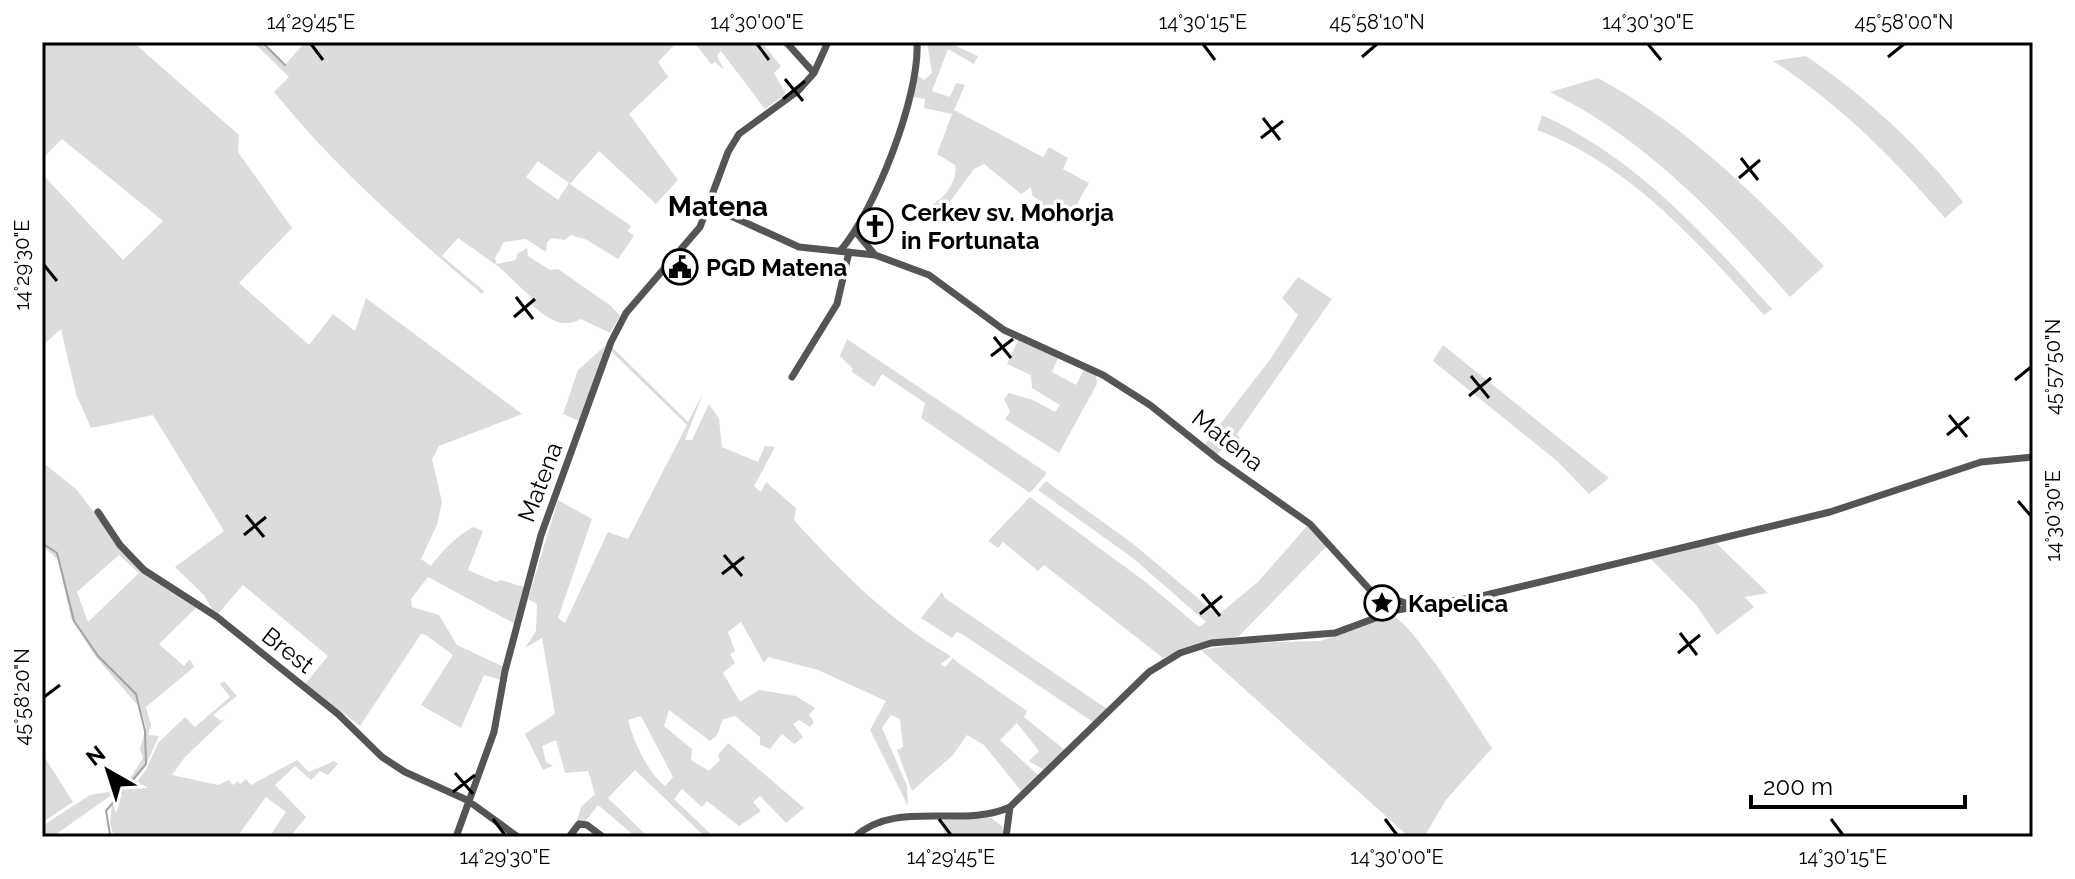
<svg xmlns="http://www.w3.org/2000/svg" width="2075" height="879" font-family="Raleway,sans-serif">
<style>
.green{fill:#dcdcdc;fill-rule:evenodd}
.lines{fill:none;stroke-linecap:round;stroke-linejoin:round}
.stream{stroke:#a3a3a3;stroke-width:2}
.minor{stroke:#555;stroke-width:7}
.ticks{fill:none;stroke:#000;stroke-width:3}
.labels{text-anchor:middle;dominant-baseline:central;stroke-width:7;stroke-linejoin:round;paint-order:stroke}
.poi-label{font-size:24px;font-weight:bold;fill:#000;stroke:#fff;text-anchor:start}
.street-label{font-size:24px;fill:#000;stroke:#fff}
.quarter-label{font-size:28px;font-weight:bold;fill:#000;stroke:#fff}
.neatline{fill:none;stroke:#000;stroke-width:3}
.ticks-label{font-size:20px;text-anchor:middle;fill:#000}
</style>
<rect width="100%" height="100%" fill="#fff"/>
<path class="green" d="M42 42H133L239 135 238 152 292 228 239 283 309 345 333 314 355 331 366 298 522 414 439 446 432 459 442 502 437 525 421 559 431 566C442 551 455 537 473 527L483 531 468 570 496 582 501 580 524 587 515 624 428 577 411 599 412 607 439 615 457 645 504 667 501 680 484 675 461 728 421 705 453 655 426 635 421 634 360 726 305 684 328 656 243 585 216 616 204 595 175 567 224 531 153 415 91 428 76 394 61 329 42 346V174L123 260 163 221 62 139 42 159Z
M253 42H260L285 65 305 42H677L658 62 668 77 629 114 678 180 656 204 599 151 570 184 631 226 628 231 634 236 618 259 587 240 571 235 565 240 552 238 547 242 546 252 526 239 504 242 495 258 497 264 516 260 517 254 527 248 528 256 550 270 558 269 611 306 620 316 610 333 581 319C560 330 546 317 530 303L532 298 499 267 458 238 442 256 484 291 482 294 474 287C402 226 334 166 274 92L289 77ZM538 161 569 183 558 200 526 177Z
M694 42H767L764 45 781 66 774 73 786 94 765 109 721 51 717 56 724 70 715 62 711 64Z
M927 42H947L978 56 974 64 948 49 932 91 950 97 956 83 965 85 954 110 1043 157 1049 147 1068 158 1063 169 1089 183 1069 218H1056L1040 209 1041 202 1032 195 1031 187 1021 194 984 164 974 169 949 203 954 211 948 220 946 214 932 205C945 197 958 181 955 165L937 154 952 114 924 108 925 99 912 97 917 75 924 80 932 73Z
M1806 56C1866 97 1919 145 1963 202L1945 218C1893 158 1840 104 1773 61Z
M1598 78C1687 126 1754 194 1824 266L1790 297C1719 217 1647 140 1550 92Z
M1542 115C1636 158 1704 234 1772 309L1764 315C1698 243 1631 165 1537 130Z
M1298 277 1332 299 1237 434 1240 439 1229 451 1224 447 1217 455 1204 445 1272 357 1298 315 1282 298Z
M847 339 1047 473 1030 493 921 418 925 403 882 374 874 387 852 372 853 369 840 356Z
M1018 340 1058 358 1052 372 1076 385 1084 369 1096 375 1097 384 1059 453 1005 419 1010 412 1004 399 1009 393 1033 400 1055 412 1060 405 1032 388 1031 375 1007 364Z
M1443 345 1609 478 1589 494 1557 461 1433 361Z
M605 346 583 416 579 421 563 414 578 370Z
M612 347 688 422 703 393 685 440H692L709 404 719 419 722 447 758 462 765 446 775 447 754 486 761 492 766 482 796 508 794 520C839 570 892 623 951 656L941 664 945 667 953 658 957 662 1027 711 1024 717 1065 750 1044 770 1029 761 1039 751 1017 723 1000 740 1039 776 1022 792 984 745 967 735 953 755 912 791 897 750 903 747 900 719 891 715 882 728 907 786 908 806 870 730 886 701 818 670 768 657 764 663 741 622 728 632 735 651 730 654 735 663 723 673 740 702 759 690 796 696 815 708 809 715 814 722 810 727 799 720 793 724 803 737 794 744 782 734 770 749 760 745V737L735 716 723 719 717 735 710 741 669 710 664 726 692 749 691 760 709 771 720 760 718 755 728 743 804 808 786 823 760 796 753 802 761 811 739 826 707 801 702 807 682 789 674 799 714 837H698L702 834 635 770 608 798 648 837H636L598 805 585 822 576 824 581 807 595 794 588 771 565 773 556 740 542 746 546 762 553 766 543 770 525 734 555 714 542 638 525 648 536 631 537 604 528 599 558 500 592 519 558 618 565 623 608 532 628 539 687 425 610 350ZM641 716 673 777 665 786C648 773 633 740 628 720Z
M42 462 76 489 136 566 197 607 159 644 184 666 190 659 194 667 146 707 151 725 148 735 159 736 145 767 128 787 124 788 143 758 140 749 146 727 140 708 95 656 71 618 58 560 42 545ZM119 555 139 573 88 622 77 592Z
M1046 481 1132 543 1218 615 1258 582 1307 526 1327 546 1239 636 1197 644 1163 658 1044 565 1038 571 1003 542 998 548 988 541 1030 497 1147 583 1199 627 1206 622 1134 559 1038 490Z
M1715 542 1768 593 1745 597 1754 607 1717 635 1696 605 1649 557Z
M942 592 945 598 1107 709 1093 722 962 634 957 632 952 638 921 618Z
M1391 615C1412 621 1476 724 1492 748L1446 800 1424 837H1409L1201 650 1245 643 1320 641Z
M224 681 237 696 213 715 221 721 226 718 185 757 172 775 218 785 229 780 233 785 238 781 240 784 246 779 251 785 297 760 309 772 334 761 338 764 328 775 320 771 311 780 295 766 275 785 306 817 290 837H269L286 812 266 797 237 837H114L110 823 113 794 52 837H42V826L90 795 133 788 147 768 158 743 185 717 195 727 230 697 220 684Z
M42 753 73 802 43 822 42 821Z
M991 818 1002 826 1004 837 944 834 943 820Z"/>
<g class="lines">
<path class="stream" d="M262 42 285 65
M42 543 57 553 74 621 98 656 136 694 145 731 146 764 127 787
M114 837 110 834 106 811 122 792"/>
<path class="minor" d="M786 42 814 73
M709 206 799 247 875 255 929 275 1004 330 1103 375 1150 405 1219 460 1310 524 1371 591 1414 606
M856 232 875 255
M840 251C875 211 920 96 917 42
M792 377 837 304 849 252
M98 512 120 545 144 570 217 617 338 714 382 757 405 772 467 800 518 837
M1371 592 1379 616
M456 837 494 732 505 671 541 535 611 342 626 313 700 227 728 152 739 134 798 91 814 73 828 42
M569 837 579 824 587 825 603 837
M855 837C894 799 963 829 1010 807L1149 672 1180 653 1211 643 1335 633 1397 610 1482 596 1830 512 1981 462 2033 457
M1006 837 1010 807"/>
</g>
<path class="ticks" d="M311 44 323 60M757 44 769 60M1203 44 1215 60M1648 44 1661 60M1362 57 1377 44M1888 57 1904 44M785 79 803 101M783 99 805 81M1263 118 1280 140M1261 138 1283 121M1741 158 1758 180M1739 178 1760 160M44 265 57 281M516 297 533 319M514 317 535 299M994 337 1011 358M991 356 1013 339M1471 376 1489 398M2015 380 2031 367M1469 396 1491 378M1949 415 1967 437M1947 435 1969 417M2018 501 2031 516M246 515 264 537M244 535 266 517M724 555 742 576M722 574 744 557M1202 594 1220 616M1200 614 1222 596M1680 633 1697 655M1678 653 1700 635M44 697 60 685M455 773 473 794M453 792 475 775M493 819 505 835M939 819 951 835M1385 819 1397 835M1831 819 1843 835"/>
<defs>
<symbol id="church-ring" viewBox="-11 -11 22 22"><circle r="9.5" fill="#fff" stroke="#000" stroke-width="1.5"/><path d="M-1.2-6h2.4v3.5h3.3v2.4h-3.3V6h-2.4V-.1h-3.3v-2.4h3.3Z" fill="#000"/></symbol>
<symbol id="civic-ring" viewBox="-11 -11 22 22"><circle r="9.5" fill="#fff" stroke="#000" stroke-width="1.5"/><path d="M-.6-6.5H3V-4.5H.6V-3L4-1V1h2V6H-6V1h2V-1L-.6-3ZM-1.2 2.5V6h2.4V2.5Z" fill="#000"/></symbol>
<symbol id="sight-ring" viewBox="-11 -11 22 22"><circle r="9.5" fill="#fff" stroke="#000" stroke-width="1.5"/><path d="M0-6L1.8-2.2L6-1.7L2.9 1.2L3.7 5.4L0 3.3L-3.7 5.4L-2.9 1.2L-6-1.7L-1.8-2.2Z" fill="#000"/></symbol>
</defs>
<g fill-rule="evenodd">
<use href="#church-ring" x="855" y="206" width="40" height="40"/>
<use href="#civic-ring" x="660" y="247" width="40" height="40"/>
<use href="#sight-ring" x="1362" y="583" width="40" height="40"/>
</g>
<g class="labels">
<g class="poi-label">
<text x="901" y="212">Cerkev sv. Mohorja<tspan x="901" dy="28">in Fortunata</tspan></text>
<text x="706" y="267">PGD Matena</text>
<text x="1408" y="603">Kapelica</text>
</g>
<g class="street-label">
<text transform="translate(1228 440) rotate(38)">Matena</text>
<text transform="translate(540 482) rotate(-69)">Matena</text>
<text transform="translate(288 650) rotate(38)">Brest</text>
</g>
<g class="quarter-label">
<text x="718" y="206">Matena</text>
</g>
</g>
<rect width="2075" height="879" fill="none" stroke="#ffffff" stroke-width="88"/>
<g transform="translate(108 771) rotate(321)" stroke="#ffffff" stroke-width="6" paint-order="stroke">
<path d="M0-6L14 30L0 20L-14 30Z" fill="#000000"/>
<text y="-12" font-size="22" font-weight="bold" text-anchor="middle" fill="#000000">N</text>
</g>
<path d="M1751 795v12h214v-12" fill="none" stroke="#000000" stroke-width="4"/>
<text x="1763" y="795" font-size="24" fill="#000000" stroke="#ffffff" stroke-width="6" paint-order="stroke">200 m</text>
<rect x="44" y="44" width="1987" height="791" class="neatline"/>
<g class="ticks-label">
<text x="311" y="29">14°29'45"E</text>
<text x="757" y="29">14°30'00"E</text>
<text x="1203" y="29">14°30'15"E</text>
<text x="1377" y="29">45°58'10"N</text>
<text x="1648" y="29">14°30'30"E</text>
<text x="1904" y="29">45°58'00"N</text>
<text transform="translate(22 265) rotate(-90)" y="7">14°29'30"E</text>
<text transform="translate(2053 367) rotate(-90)" y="7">45°57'50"N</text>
<text transform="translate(2053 516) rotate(-90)" y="7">14°30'30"E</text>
<text transform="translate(22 697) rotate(-90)" y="7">45°58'20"N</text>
<text x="505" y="864">14°29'30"E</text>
<text x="951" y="864">14°29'45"E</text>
<text x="1397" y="864">14°30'00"E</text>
<text x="1843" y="864">14°30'15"E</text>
</g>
</svg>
